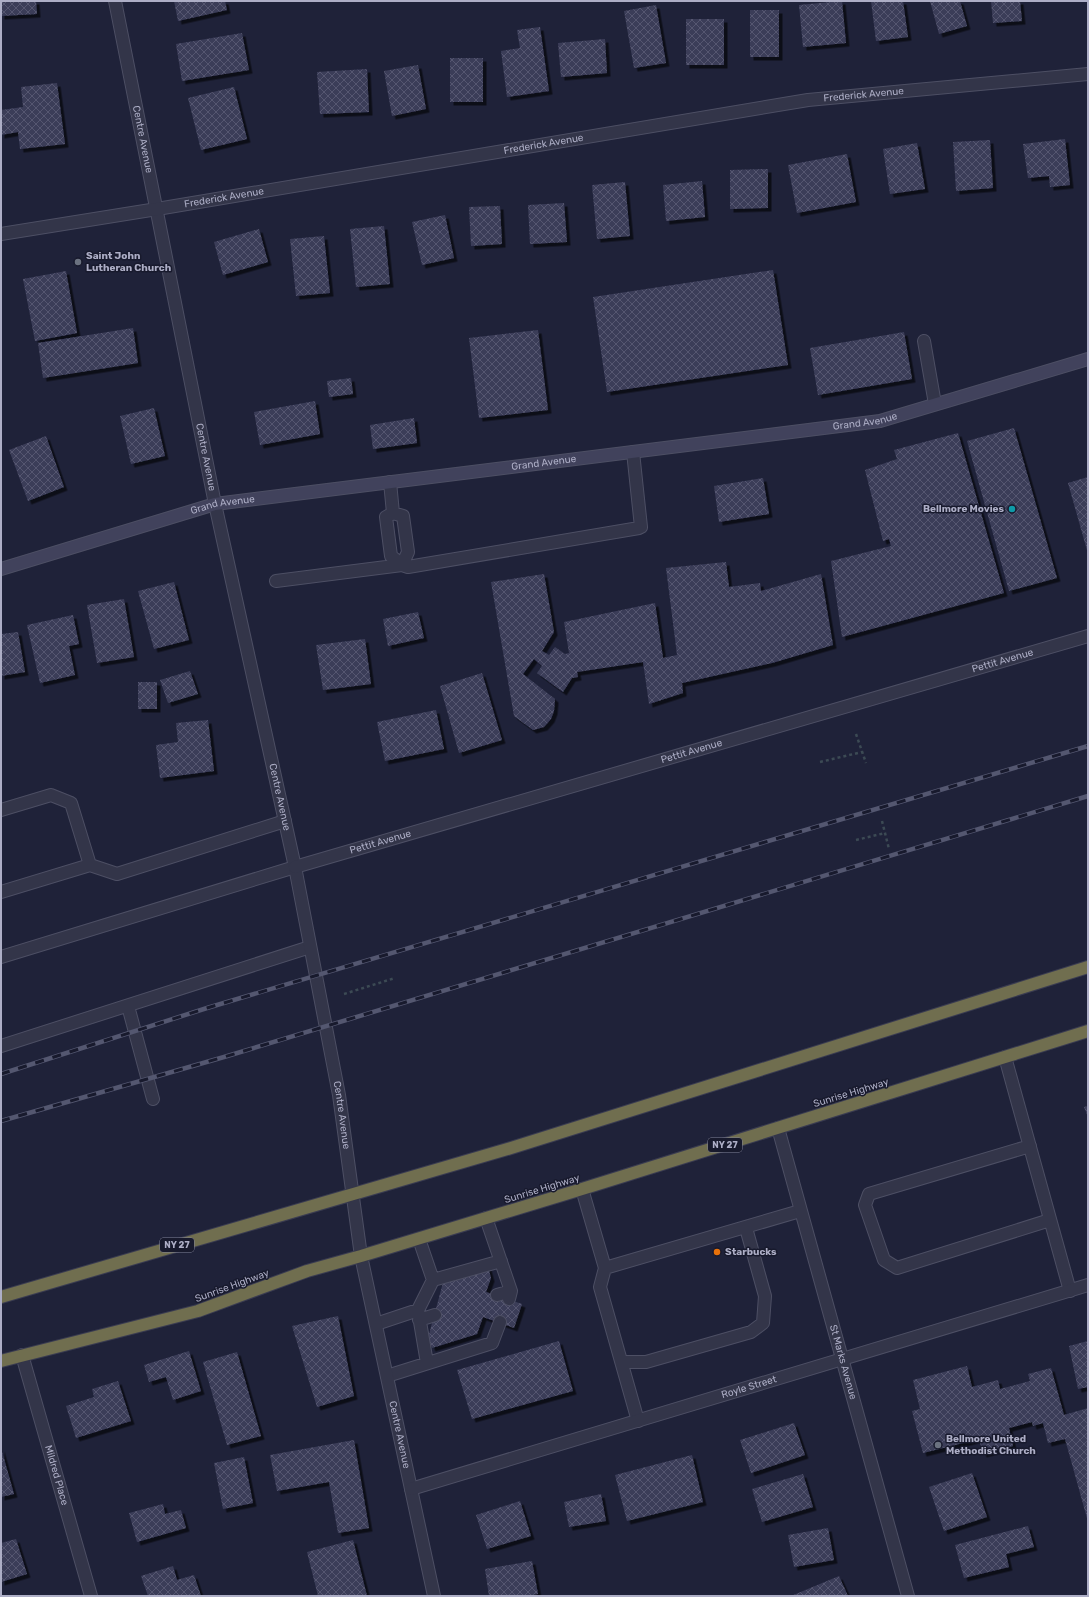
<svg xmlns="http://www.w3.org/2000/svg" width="1089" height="1597" font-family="Rubik,sans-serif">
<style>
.building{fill:url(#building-cross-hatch);filter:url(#shadow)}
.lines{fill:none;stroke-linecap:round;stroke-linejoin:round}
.lane-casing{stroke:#4d4f64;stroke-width:14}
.street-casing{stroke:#4d4f64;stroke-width:14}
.secondary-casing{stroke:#4d4f64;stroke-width:14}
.highway-casing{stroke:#3a3c51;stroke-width:14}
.path{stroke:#3c4a54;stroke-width:2.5;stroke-dasharray:3 3;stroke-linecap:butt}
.lane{stroke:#333549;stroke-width:12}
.street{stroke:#333549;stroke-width:12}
.secondary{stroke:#41425c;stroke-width:12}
.highway{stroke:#706e4f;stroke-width:12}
.rail-casing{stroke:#545770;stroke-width:4.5}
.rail{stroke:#181a2d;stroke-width:3;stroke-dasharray:9;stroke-linecap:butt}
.worship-dot{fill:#6b7280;stroke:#181a2d;stroke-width:1.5}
.culture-dot{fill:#0f9aa8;stroke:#181a2d;stroke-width:1.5}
.food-dot{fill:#e8710a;stroke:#181a2d;stroke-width:1.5}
.labels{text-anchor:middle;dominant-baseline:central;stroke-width:3;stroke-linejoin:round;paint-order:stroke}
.shield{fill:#181a2d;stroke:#808298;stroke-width:1}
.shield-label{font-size:9px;font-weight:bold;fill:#adaec6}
.street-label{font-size:10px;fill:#adaec6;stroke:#181a2d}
.poi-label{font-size:10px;font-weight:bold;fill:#adaec6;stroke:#181a2d;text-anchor:start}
</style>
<defs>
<pattern id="building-cross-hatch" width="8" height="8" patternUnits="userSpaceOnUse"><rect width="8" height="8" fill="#3b3d59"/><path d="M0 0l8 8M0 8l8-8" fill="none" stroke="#55566f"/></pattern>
<filter id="shadow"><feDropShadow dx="3.5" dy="3.5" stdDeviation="0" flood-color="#0009"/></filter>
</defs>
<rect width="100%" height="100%" fill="#1f2239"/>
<path class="building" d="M1 1H36L37 14 1 16Z
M174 1H225L227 10 178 21Z
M842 1 846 43 803 47 799 5Z
M871 1H903L908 37 876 41Z
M930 1H960L967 26 939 34Z
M991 1H1020L1022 21 993 23Z
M656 5 666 63 634 68 624 11Z
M750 10H779V57H750Z
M686 19H724V65H686Z
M540 27 549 91 507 97 501 51 520 48 517 30Z
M242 33 249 70 182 81 176 44Z
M605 39 607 73 561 77 558 43Z
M450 58H483V102H450Z
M418 65 426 109 392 116 384 71Z
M367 69 369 112 320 114 317 72Z
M57 83 65 144 20 149 18 132 1 135V110L23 107 21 87Z
M234 87 247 139 201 150 188 98Z
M1065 139 1070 185 1050 187 1049 176 1028 178 1023 144Z
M990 140 993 188 956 191 953 142Z
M917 143 925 189 890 194 883 149Z
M847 154 856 202 797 213 788 165Z
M768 169V208L730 209V170Z
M702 181 705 217 666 221 663 185Z
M625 182 630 236 597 239 592 185Z
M564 203 567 242 530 244 528 205Z
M500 206 502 244 471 246 469 207Z
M445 215 454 258 422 265 412 222Z
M384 226 390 284 356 287 350 229Z
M259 229 268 262 223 275 214 242Z
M324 236 330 293 296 296 290 239Z
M773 270 788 365 607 392 593 297Z
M66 271 77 333 35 341 23 279Z
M133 328 138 363 43 378 38 343Z
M538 330 548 410 479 418 469 338Z
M904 332 912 379 818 395 810 348Z
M351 378 353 394 329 397 327 381Z
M315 401 320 434 260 445 254 412Z
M154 408 165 456 131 464 120 416Z
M414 418 417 443 373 449 370 425Z
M1014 428 1057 578 1009 591 967 441Z
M958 433 1004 593 842 637 831 561 891 546 889 539 883 541 865 470 897 459 894 450Z
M46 436 64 487 28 501 9 450Z
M1088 477V554L1068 483Z
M763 478 769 514 719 522 714 486Z
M726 562 729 587 760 583 761 591 821 574 833 645 772 663 682 683 683 693 649 704 643 662 577 672 578 677 572 678 563 692 537 673 542 666 534 659 523 674 555 699 554 711 551 719 544 727 533 730 514 716 491 582 544 574 554 632 542 651 549 655 555 647 565 654 569 653 564 622 655 603 663 658 677 655 666 568Z
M174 582 189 640 154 649 138 591Z
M124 599 134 657 97 663 87 605Z
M418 612 424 638 388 646 383 619Z
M73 615 79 644 69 646 75 675 40 683 27 625Z
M18 632 25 672 1 676V634Z
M365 639 371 684 323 690 316 645Z
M190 671 198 694 168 703 160 680Z
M482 673 502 740 459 753 440 686Z
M138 682H157V709H138Z
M436 710 444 749 385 761 377 722Z
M208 720 214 771 160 778 156 745 178 742 176 723Z
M1088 1106V1117L1084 1107Z
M488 1267 491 1278 486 1292 522 1304 514 1328 483 1317 477 1334 432 1348 428 1338 444 1279Z
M338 1316 354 1396 317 1407 292 1326Z
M559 1341 573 1391 472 1419 457 1370Z
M1088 1341V1387L1078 1389 1069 1346Z
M189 1351 201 1391 173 1400 166 1377 149 1382 144 1365Z
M237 1352 261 1436 227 1445 203 1362Z
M967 1366 972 1387 998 1380 1000 1389 1030 1381 1028 1374 1051 1368 1064 1415 1088 1408V1522L1065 1439 1048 1443 1043 1423 1033 1426 1032 1422 1009 1428 1013 1446 983 1454 979 1439 923 1453 912 1411 920 1409 913 1380Z
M118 1381 131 1421 76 1438 66 1406 94 1397 92 1389Z
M794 1423 805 1455 751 1473 740 1440Z
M354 1440 369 1528 338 1533 329 1482 277 1491 270 1455Z
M1 1448 14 1494 1 1497Z
M692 1455 703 1502 627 1521 615 1475Z
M244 1457 253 1503 223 1509 214 1463Z
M972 1473 987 1517 944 1531 929 1487Z
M803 1474 813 1507 762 1522 752 1489Z
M601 1494 606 1521 569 1527 564 1502Z
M520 1501 531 1536 487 1549 476 1515Z
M163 1504 165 1514 181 1510 186 1528 137 1542 129 1513Z
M1028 1526 1034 1547 1006 1554 1009 1567 964 1578 955 1545Z
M828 1528 834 1560 794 1567 788 1535Z
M16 1539 27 1574 1 1582V1543Z
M353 1540 367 1596H318L307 1552Z
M532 1561 538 1594 526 1596H489L485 1569Z
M173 1566 177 1580 194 1575 201 1596H148L141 1576Z
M839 1576 848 1596H791Z"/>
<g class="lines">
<defs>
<path id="lane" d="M924 341 935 404
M390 482 393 513
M393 513 403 516 408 552 402 565 391 556 386 517Z
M276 581 402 565 408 567 639 528 641 527 633 452
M1 810 51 795 71 803 90 865
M1 892 90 865 117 874 285 821
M1 957 295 867
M128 1006 153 1099
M1 1046 310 947
M1005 1057 1070 1291
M1030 1146 869 1194 865 1205 884 1260 897 1268 1050 1220
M582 1189 605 1268 600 1287 638 1421
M486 1218 511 1291 509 1299
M419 1239 433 1280 418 1310 427 1363
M605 1268 800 1211
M433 1280 501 1261
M497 1295 511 1291
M419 1320 435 1315
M376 1324 418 1310
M622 1362H646L751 1332 763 1323 765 1296 746 1228
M387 1376 492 1343 500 1322"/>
<g id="street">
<path id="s1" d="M115 1 215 504 295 867 339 1095 361 1256 434 1596"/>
<path id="s2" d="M1 234 157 209 808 100 1088 74"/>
<path id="s3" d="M295 867 1088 636"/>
<path id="s4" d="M778 1128 908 1596"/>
<path id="s5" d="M22 1355 91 1596"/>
<path id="s6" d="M411 1489 1088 1285"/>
</g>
<g id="secondary">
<path id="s7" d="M1 569 215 504 880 421 1088 359"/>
</g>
<path id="highway" d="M1 1297 511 1148 1088 967
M1 1361 198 1311 307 1271 361 1256 582 1189 1088 1031"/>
</defs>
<use href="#lane" class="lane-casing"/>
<use href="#street" class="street-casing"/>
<use href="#secondary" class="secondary-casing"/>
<use href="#highway" class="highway-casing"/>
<path class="path" d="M856 734 866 763
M820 762 862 752
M882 821 889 849
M856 840 885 833
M344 994 395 978"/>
<use href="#lane" class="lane"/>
<use href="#street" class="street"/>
<use href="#secondary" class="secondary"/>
<use href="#highway" class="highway"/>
<defs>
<path id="rail" d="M1 1074 207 1008 1088 746
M1 1121 224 1057 1088 796"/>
</defs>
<use href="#rail" class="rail-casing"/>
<use href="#rail" class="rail"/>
</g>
<g class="worship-dot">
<circle cx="78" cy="262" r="4"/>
<circle cx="938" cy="1445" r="4"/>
</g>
<circle class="culture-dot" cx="1012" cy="509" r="4"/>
<circle class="food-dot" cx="717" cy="1252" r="4"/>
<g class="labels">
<g class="shield">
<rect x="708" y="1138" width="34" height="14" rx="3"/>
<rect x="160" y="1238" width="34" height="14" rx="3"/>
</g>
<g class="shield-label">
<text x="725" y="1145">NY 27</text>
<text x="177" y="1245">NY 27</text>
</g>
<g class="street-label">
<text stroke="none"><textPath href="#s2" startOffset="874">Frederick Avenue</textPath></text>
<text stroke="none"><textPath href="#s1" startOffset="141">Centre Avenue</textPath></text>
<text stroke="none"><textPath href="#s2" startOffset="550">Frederick Avenue</textPath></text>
<text stroke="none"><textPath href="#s2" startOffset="226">Frederick Avenue</textPath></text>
<text stroke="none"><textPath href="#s7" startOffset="879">Grand Avenue</textPath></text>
<text stroke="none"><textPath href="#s1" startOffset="465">Centre Avenue</textPath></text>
<text stroke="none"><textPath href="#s7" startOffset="555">Grand Avenue</textPath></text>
<text stroke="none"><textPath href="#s7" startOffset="231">Grand Avenue</textPath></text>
<text stroke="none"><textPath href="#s3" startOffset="737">Pettit Avenue</textPath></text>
<text stroke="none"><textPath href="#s3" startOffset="413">Pettit Avenue</textPath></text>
<text stroke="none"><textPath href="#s1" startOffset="813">Centre Avenue</textPath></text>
<text stroke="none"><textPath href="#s3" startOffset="89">Pettit Avenue</textPath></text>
<text transform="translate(851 1093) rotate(-17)">Sunrise Highway</text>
<text stroke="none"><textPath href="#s1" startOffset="1137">Centre Avenue</textPath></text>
<text transform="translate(542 1189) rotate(-17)">Sunrise Highway</text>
<text transform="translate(232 1286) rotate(-20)">Sunrise Highway</text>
<text stroke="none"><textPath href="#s4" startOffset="243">St Marks Avenue</textPath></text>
<text stroke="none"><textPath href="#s6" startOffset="353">Royle Street</textPath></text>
<text stroke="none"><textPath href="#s1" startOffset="1462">Centre Avenue</textPath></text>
<text stroke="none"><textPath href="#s5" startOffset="125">Mildred Place</textPath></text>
</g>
<g class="poi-label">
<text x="86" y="256">Saint John<tspan x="86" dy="12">Lutheran Church</tspan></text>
<text x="1004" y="509" text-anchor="end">Bellmore Movies</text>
<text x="725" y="1252">Starbucks</text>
<text x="946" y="1439">Bellmore United<tspan x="946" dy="12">Methodist Church</tspan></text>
</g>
</g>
<rect width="1089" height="1597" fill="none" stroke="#adaec6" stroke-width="4"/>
</svg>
